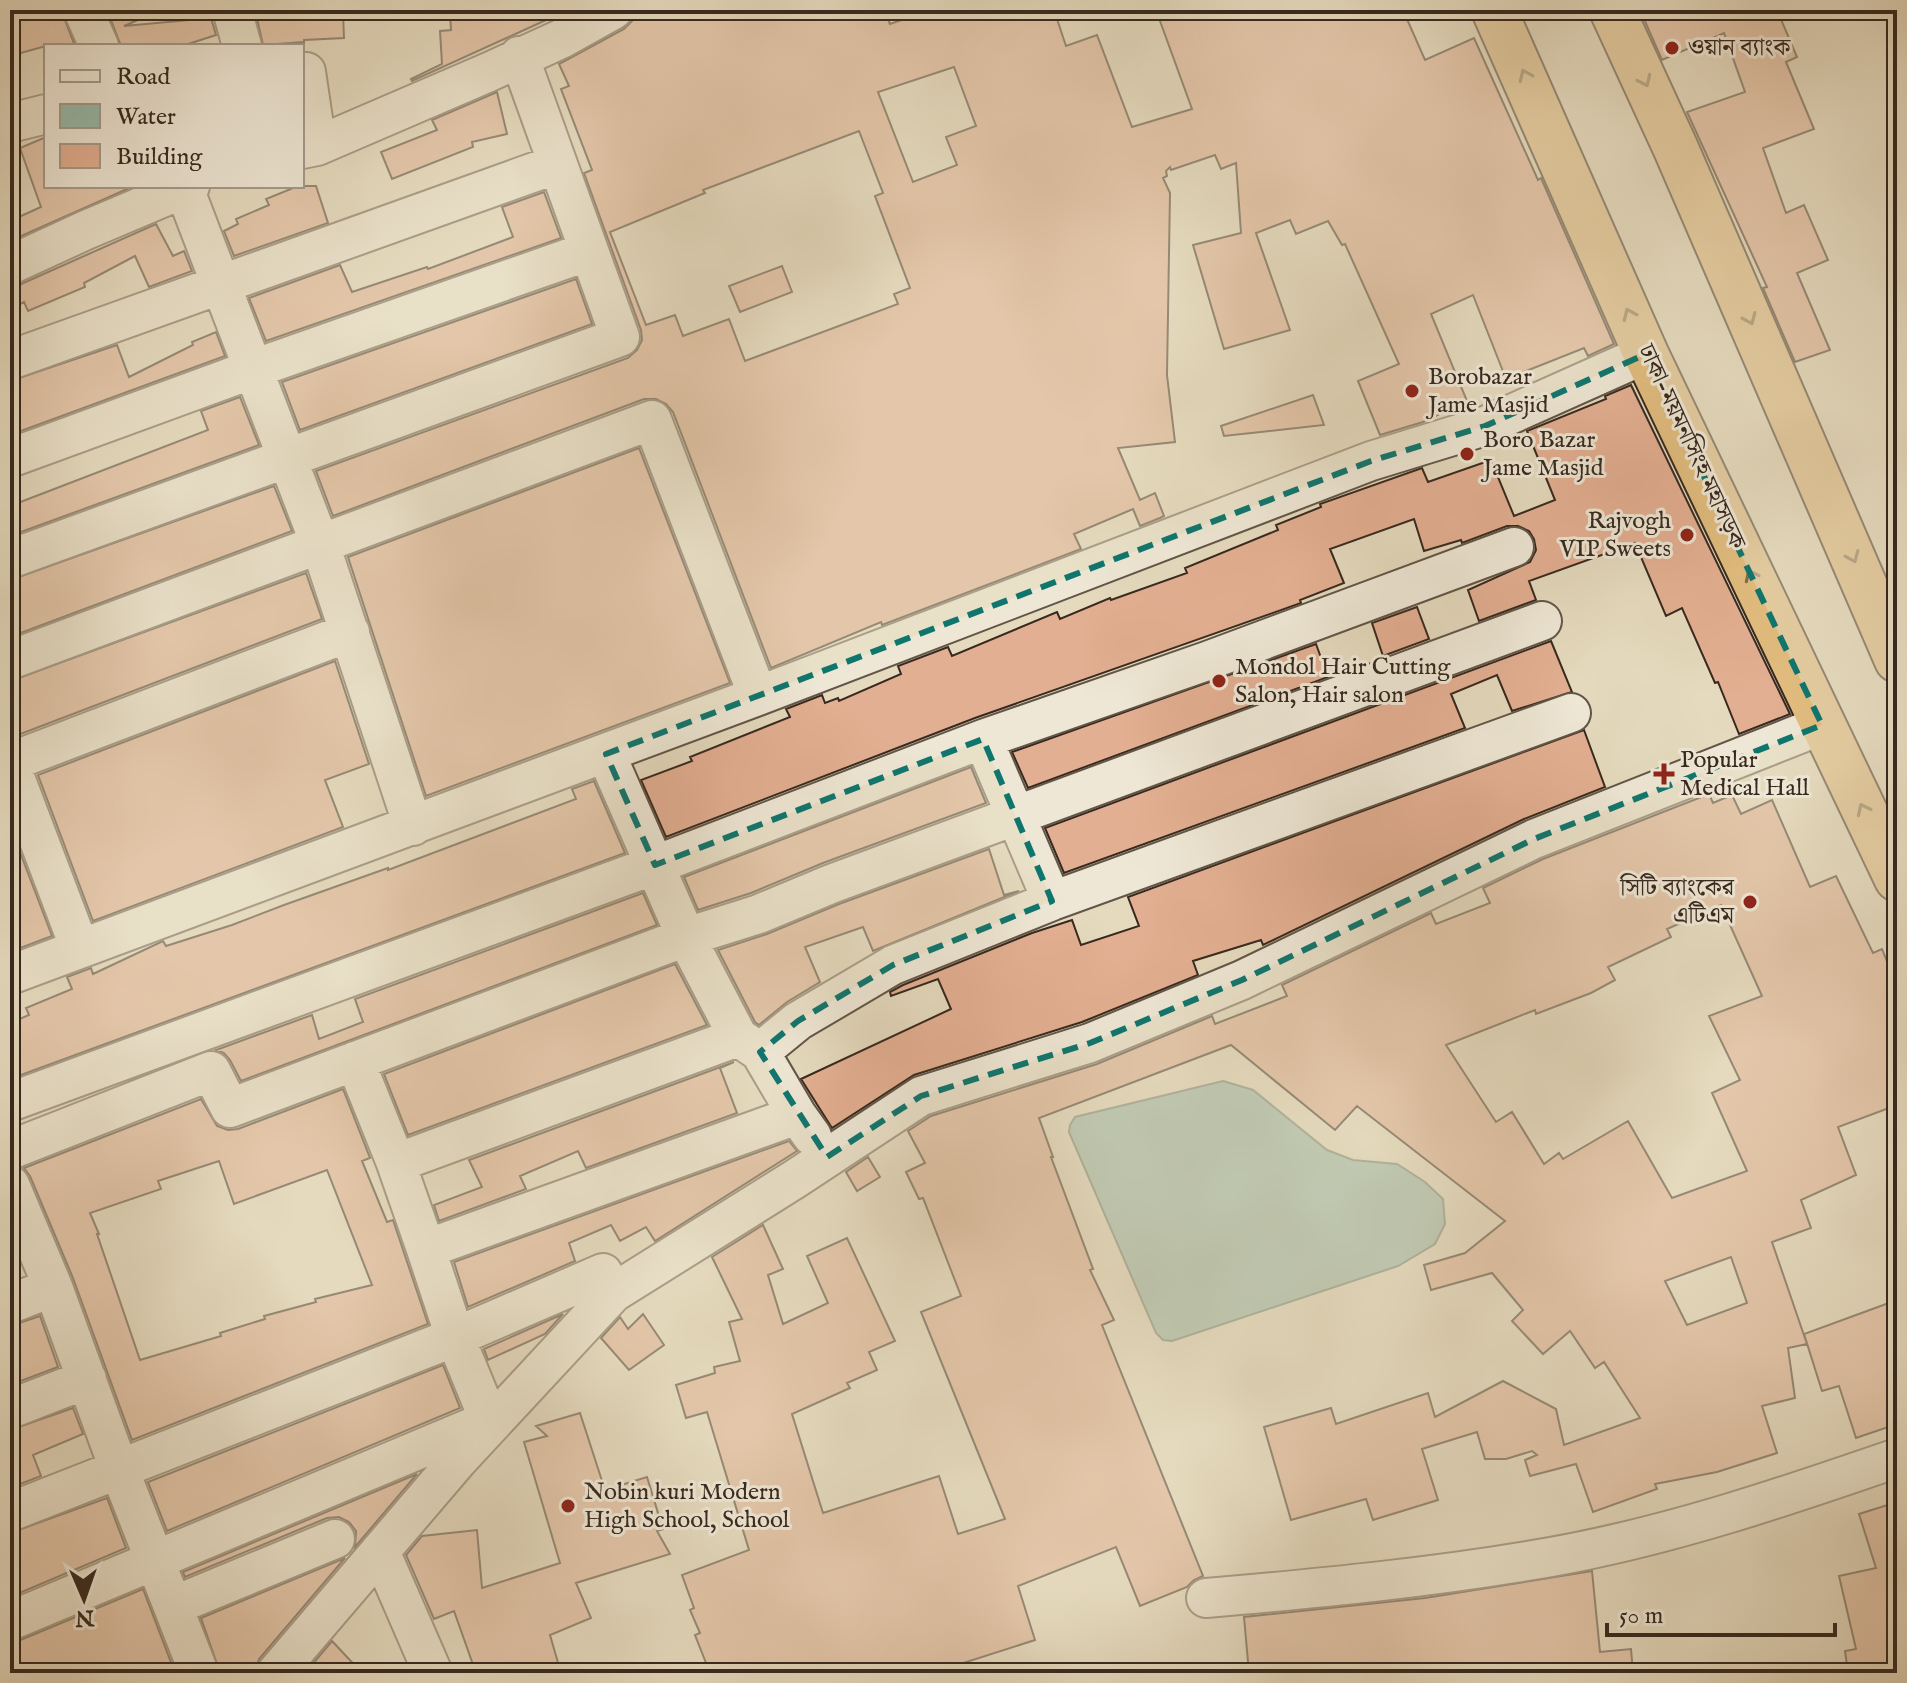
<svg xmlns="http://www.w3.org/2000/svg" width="1907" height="1683" font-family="'IM FELL English','Noto Serif Bengali',serif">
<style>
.water{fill:#97bbab;stroke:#718173;stroke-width:2}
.building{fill:#e3af92;stroke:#37291f;stroke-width:2;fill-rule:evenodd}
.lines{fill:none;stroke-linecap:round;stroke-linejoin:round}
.minor-casing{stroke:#625547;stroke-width:42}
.highway-casing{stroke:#37291f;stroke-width:48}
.minor{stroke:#eee7d5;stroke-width:38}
.highway{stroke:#e2bd7f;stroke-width:44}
.oneway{stroke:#846c4a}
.marked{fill:none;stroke:#0f766e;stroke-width:6;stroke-dasharray:16 10;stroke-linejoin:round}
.poi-dot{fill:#8f2418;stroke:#eee7d5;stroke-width:3}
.labels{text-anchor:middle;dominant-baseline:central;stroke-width:6;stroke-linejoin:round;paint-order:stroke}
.poi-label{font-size:24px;fill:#37291f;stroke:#eee7d5;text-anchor:start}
.street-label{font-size:24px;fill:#37291f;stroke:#eee7d5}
</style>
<rect width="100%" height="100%" fill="#e5dabe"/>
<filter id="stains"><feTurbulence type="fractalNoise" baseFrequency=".0025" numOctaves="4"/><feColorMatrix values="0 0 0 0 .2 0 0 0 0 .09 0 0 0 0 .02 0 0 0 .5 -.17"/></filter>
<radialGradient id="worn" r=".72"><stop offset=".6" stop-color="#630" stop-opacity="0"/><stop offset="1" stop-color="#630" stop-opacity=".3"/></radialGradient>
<path class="water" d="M1223 1081 1253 1090 1327 1150 1353 1160 1397 1164 1425 1182 1443 1199 1445 1224 1435 1244 1398 1266 1172 1341 1163 1340 1156 1333 1069 1132 1070 1125 1075 1117Z"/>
<path class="building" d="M10 10H61L75 46H46L10 56Z
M107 10H161L124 26 211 18 216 35 182 46H121Z
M472 10H568L412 81 411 79 442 64 440 31 451 30 450 13Z
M635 10H884L890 24 930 10H1054L1066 46 1097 35 1132 127 1192 109 1156 10H1403L1425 60 1474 38 1538 180 1541 178 1614 344 1588 356 1584 348 1506 379 1473 295 1431 314 1467 401 1423 422 1380 435 1358 381 1399 364 1345 244 1342 245 1328 221 1296 234 1290 220 1256 233 1290 330 1224 349 1193 245 1241 233 1236 163 1221 169 1215 155 1171 170 1170 167 1166 171 1167 176 1163 178 1170 193 1167 375 1175 442 1118 448 1140 500 1155 493 1164 516 1160 518 1140 526 1133 509 1074 534 1081 549 882 625 881 622 771 668 673 412 666 404 656 399H644L333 516 316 471 628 358 637 350 642 340 641 330 584 173 592 170 561 89 569 86 559 64 624 29 632 21ZM954 67 976 126 946 137 957 165 913 182 878 92ZM859 131 883 193 875 196 910 288 894 294 898 304 745 361 729 319 683 336 675 315 646 325 610 232 705 193 703 190Z
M1640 10H1777L1797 57 1786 62 1814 129 1763 148 1786 213 1804 205 1828 260 1797 273 1830 350 1795 362 1763 288 1767 287 1687 112 1745 92 1724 33 1662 60Z
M278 13V18L343 13 344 38 304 40V42L263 45 256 14Z
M497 92 507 134 472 142 473 147 392 179 381 152 437 130 432 120Z
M46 137V186H134L10 241V221L41 207 20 148Z
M298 186H316L328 223 234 256 224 231 238 224 236 219 269 205 266 199Z
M544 192 561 238 266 341 249 298 340 265 352 292 427 267 428 269 513 237 502 207Z
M156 224 173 256 184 251 192 271 149 287 135 256 84 283 85 287 28 311 24 302 10 310V287L19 285Z
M782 266 792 292 740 312 729 286Z
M576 279 592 324 300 430 282 382Z
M216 332 225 356 10 435V381L117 345 129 377 193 345 192 342Z
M1631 385 1790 714 1739 734 1718 682 1715 683 1682 608 1666 616 1635 543 1529 581 1536 600 1479 621 1468 590 1530 562 1536 550 1534 539 1529 531 1518 526H1507L1462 543 1461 540 1424 551 1414 519 1330 549 1344 583 1300 600 1301 603 975 718 666 837 641 780 692 761 690 757 790 717 786 709 822 695 825 703 838 698 839 701 901 674 898 666 948 647 952 656 1057 612 1060 619 1110 598 1111 600 1187 573 1185 568 1278 530 1276 525 1321 507 1320 504 1422 468 1428 482 1491 460 1514 516 1555 500 1527 431 1606 399 1605 396Z
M1313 395 1324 425 1224 436 1221 426Z
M240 397 259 445 10 536V506L208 430 201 411Z
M639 448 730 683 426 796 348 557Z
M274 486 292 531 10 637V580Z
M306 573 322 619 10 738V681Z
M1417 607 1429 639 1383 656 1372 623Z
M1551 641 1572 692 1512 711 1497 675 1451 694 1465 728 1064 873 1045 828Z
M1316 644 1328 677 1028 788 1012 752Z
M335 661 369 764 325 780 343 827 93 921 38 775Z
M1584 730 1605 787 1524 819 1263 945 1261 940 1193 961 1198 975 1082 1022 914 1075 832 1128 801 1079 951 1009 938 979 891 996 890 992 903 985 1032 933 1072 920 1081 945 1139 926 1128 897Z
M971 767 986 803 823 863 751 893 698 910 684 877Z
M594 781 625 853 10 1079V1023L29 1015 26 1008 72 989 67 977 91 968 93 974 163 941 166 946 232 925 284 905 388 868V870L576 799 572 789Z
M1709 794 1713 803 1732 795 1741 814 1772 800 1810 887 1836 876 1873 953 1882 949 1897 986V1105L1838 1127 1856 1175 1801 1200 1811 1228 1772 1242 1807 1344 1788 1348 1795 1398 1762 1406 1777 1453 1717 1472 1655 1484 1657 1489 1593 1512 1576 1464 1530 1476 1525 1460 1537 1455 1532 1451 1506 1459H1485L1477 1432 1422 1449 1438 1500 1373 1520 1366 1499 1291 1520 1264 1427 1331 1408 1336 1424 1428 1393 1435 1417 1503 1381 1556 1409 1564 1445 1640 1418 1604 1362 1595 1368 1570 1331 1543 1354 1512 1321 1523 1310 1492 1273 1431 1290 1424 1265 1465 1253 1505 1221 1357 1106 1335 1130 1231 1045 1039 1118 1053 1157H1051L1093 1269 1090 1270 1114 1320 1102 1325 1203 1576 1194 1580 1187 1587 1140 1606 1116 1547 1018 1586 1035 1640 932 1673H710L695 1635 700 1633 690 1610 694 1608 682 1575 749 1550 707 1412 686 1418 676 1385 715 1373 714 1367 740 1361 729 1322 742 1319 712 1257 763 1225 783 1269 768 1275 783 1324 828 1303 807 1256 847 1238 895 1341 869 1352 877 1370 847 1383 850 1388 792 1414 823 1513 939 1476 958 1534 1005 1519 921 1312 961 1296 923 1198 919 1199 906 1172 925 1163 908 1131 931 1116 1097 1064 1212 1016 1215 1024 1287 996 1282 985 1431 913 1436 924 1490 903 1483 888 1543 859ZM1721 905 1762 996 1709 1016 1740 1080 1712 1093 1747 1171 1672 1198 1628 1121 1563 1159 1559 1153 1544 1164 1512 1112 1496 1122 1446 1045 1535 1010 1536 1014 1591 993 1615 980 1608 967 1671 937 1667 929ZM1731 1257 1747 1303 1687 1325 1665 1281Z
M10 826 52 936 15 950 10 939Z
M989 849 1004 895 1019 891 873 951 863 927 805 947 820 982 787 1002 759 1025 755 1022 718 950 767 934 839 904Z
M643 893 657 925 241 1081 230 1060 224 1053 216 1050 312 1015 319 1039 363 1022 355 999Z
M675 964 707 1025 408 1135 384 1074Z
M734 1062 720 1068 737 1113 586 1168 578 1151 520 1176 526 1189 439 1221 434 1205 482 1187 469 1160Z
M343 1089 370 1158 362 1161 387 1222 393 1220 428 1324 132 1440 73 1278 30 1176 24 1168 201 1099 217 1126 228 1130 238 1129ZM219 1161 234 1204 327 1170 372 1285 315 1299 316 1302 264 1316 265 1319 220 1333 221 1336 140 1360 97 1234H99L90 1213 161 1189 158 1181Z
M789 1141 797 1151 655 1241 646 1227 620 1241 611 1225 569 1243 575 1261 468 1307 454 1262Z
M868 1157 880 1177 857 1191 846 1172Z
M1897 1300V1424L1856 1438 1839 1386 1822 1391 1804 1334Z
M563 1314 545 1334 488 1360 484 1349Z
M643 1314 664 1345 629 1370 601 1338 620 1317 628 1329Z
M40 1316 58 1367 10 1385V1326Z
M443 1365 460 1408 167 1531 148 1482Z
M73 1408 83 1434 33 1455 41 1476 10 1488V1430Z
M580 1413 605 1490 647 1477 663 1529 657 1531 670 1554 576 1583 591 1618 550 1635 561 1673H476L454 1611 434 1619 406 1555 422 1536 477 1530 482 1588 560 1563 524 1442 547 1436 536 1426Z
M417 1474 355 1547 356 1531 349 1522 339 1517 327 1518 185 1577 183 1572Z
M107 1498 126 1548 10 1597V1533Z
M1897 1502V1625L1893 1626 1897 1673H1848L1845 1651 1856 1649 1839 1576 1876 1568 1859 1514Z
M345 1558 259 1659 255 1673H220L201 1618Z
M1592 1571 1600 1652 1631 1649 1633 1673H1249L1244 1617 1425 1598Z
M143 1589 175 1673H10V1643L18 1641Z
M332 1641 362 1673H305Z"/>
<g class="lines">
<defs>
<path id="minor" d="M83 10 99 46
M232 10 242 46
M302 72H306L317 146
M10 123 46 114
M302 149 317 146 489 72 563 38 613 10
M184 188 320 544 413 826
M10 265 86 230 190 186
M10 360 557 164
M10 458 253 369 589 251
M10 559 620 337 519 56
M10 660 652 420 758 696
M983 739 1052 901
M606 754 686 937 738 1037 760 1052 797 1115 812 1136
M10 762 350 632
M10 764 80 949
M10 975 758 696 1371 461 1485 426 1646 354
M760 1052 798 1021 893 965 1052 901 1571 713
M355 1061 396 1163 738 1037
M10 1102 655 865 983 739 1207 661 1514 547
M10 1150 211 1071 230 1108 686 937 759 914 831 884 1542 621
M396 1163 426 1249 797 1115
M10 1185 53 1287
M10 1304 53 1287 119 1469 199 1673
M10 1409 87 1379
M486 1429 489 1420 455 1337 603 1273 613 1293
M10 1512 455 1337 426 1249
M380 1551 433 1673
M1206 1598C1322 1588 1437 1577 1551 1557 1669 1536 1784 1497 1897 1458
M173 1606 335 1539
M10 1621 487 1421
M276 1673 458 1460 613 1293 795 1179 921 1096 1090 1043 1242 980 1534 839 1822 725"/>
<path id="highway" d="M1494 10 1646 354 1897 879
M1612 10 1676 149 1897 660"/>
</defs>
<use href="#minor" class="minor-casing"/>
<use href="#highway" class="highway-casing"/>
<use href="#minor" class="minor"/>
<use href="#highway" class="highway"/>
</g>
<defs><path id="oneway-chevron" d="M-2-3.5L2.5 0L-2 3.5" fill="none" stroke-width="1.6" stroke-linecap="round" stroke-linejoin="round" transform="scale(2)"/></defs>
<g class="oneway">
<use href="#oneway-chevron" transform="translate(1525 75) rotate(-114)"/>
<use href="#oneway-chevron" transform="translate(1645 81) rotate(65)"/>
<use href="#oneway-chevron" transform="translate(1629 314) rotate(-114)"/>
<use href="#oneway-chevron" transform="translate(1750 319) rotate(67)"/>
<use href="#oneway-chevron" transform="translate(1853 557) rotate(67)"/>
<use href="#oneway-chevron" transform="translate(1751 575) rotate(-115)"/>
<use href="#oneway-chevron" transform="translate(1863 809) rotate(-116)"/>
</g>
<path d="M0 0H1907V1683H0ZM1646 354 1822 725 1534 839 1242 980 1090 1043 921 1096 827 1157 760 1052 798 1021 893 965 1052 901 983 739 655 865 606 754 1371 461 1485 426Z" fill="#e5dabe" fill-opacity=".55" fill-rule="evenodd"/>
<path class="marked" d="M1646 354 1822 725 1534 839 1242 980 1090 1043 921 1096 827 1157 760 1052 798 1021 893 965 1052 901 983 739 655 865 606 754 1371 461 1485 426Z"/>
<g class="poi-dot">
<circle cx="1672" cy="48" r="8"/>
<circle cx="1412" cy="391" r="8"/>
<circle cx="1467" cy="454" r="8"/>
<circle cx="1687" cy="535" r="8"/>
<circle cx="1219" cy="681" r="8"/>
<path d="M1660 762h8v8h8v8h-8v8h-8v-8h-8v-8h8z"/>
<circle cx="1750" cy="902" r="8"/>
<circle cx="568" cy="1506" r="8"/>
</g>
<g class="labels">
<g class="poi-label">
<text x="1688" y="48">ওয়ান ব্যাংক</text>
<text x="1428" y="377">Borobazar<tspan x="1428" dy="28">Jame Masjid</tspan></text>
<text x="1483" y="440">Boro Bazar<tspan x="1483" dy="28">Jame Masjid</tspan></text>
<text x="1671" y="521" text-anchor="end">Rajvogh<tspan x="1671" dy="28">VIP Sweets</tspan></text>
<text x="1235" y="667">Mondol Hair Cutting<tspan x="1235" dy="28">Salon, Hair salon</tspan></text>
<text x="1680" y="760">Popular<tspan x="1680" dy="28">Medical Hall</tspan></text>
<text x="1734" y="888" text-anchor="end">সিটি ব্যাংকের<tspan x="1734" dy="28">এটিএম</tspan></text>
<text x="584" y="1492">Nobin kuri Modern<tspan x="584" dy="28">High School, School</tspan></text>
</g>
<g class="street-label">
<text transform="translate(1691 447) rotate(65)">ঢাকা-ময়মনসিংহ মহাসড়ক</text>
</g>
</g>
<rect width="1907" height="1683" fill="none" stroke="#e5dabe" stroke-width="40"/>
<rect x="12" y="12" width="1883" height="1659" fill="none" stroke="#37291f" stroke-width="4"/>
<rect x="20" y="20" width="1867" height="1643" fill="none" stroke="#37291f" stroke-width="2"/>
<rect x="44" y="44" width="260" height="144" fill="#eee7d5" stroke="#a59b8c" stroke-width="2"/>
<rect x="60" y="70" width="40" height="12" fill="#eee7d5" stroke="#a59b8c" stroke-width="2"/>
<text x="116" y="84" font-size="24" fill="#37291f">Road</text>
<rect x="60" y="104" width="40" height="24" fill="#97bbab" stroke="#a59b8c" stroke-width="2"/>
<text x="116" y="124" font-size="24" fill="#37291f">Water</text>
<rect x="60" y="144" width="40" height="24" fill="#e3af92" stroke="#a59b8c" stroke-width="2"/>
<text x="116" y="164" font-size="24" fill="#37291f">Building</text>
<g transform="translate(84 1599) rotate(178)" stroke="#eee7d5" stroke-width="6" paint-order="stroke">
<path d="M0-6L14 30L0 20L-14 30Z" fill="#37291f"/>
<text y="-12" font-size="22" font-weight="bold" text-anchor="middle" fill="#37291f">N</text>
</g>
<path d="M1607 1623v12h228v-12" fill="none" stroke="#37291f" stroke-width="4"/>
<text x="1619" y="1623" font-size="24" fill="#37291f" stroke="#eee7d5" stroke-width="6" paint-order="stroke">50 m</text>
<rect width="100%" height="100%" filter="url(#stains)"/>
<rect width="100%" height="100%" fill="url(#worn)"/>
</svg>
